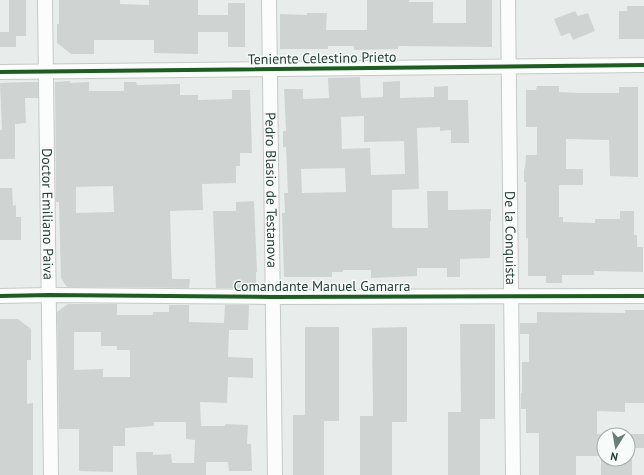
<svg xmlns="http://www.w3.org/2000/svg" width="644" height="475" font-family="'PT Sans',sans-serif">
<style>
.building{fill:#cfd4d2;fill-rule:evenodd}
.lines{fill:none;stroke-linecap:round;stroke-linejoin:round}
.minor-casing{stroke:#c5cac8;stroke-width:16}
.minor{stroke:#fcfcfc;stroke-width:14}
.cycleway-casing{stroke:#f7fbf9;stroke-width:6}
.cycleway{stroke:#1b5e20;stroke-width:4}
.labels{text-anchor:middle;dominant-baseline:central;stroke-width:3;stroke-linejoin:round;paint-order:stroke}
.street-label{font-size:14px;fill:#24423a;stroke:#f7fbf9}
</style>
<rect width="100%" height="100%" fill="#e8edeb"/>
<path class="building" d="M9 0H26V36H16V47H0V32H9Z
M59 0H120V4L149 5V0H198V15H228V3H245V47H228V32H198V54L154 53V40H94V54H71L57 43V24H59Z
M367 0H409V2H433V23H466V0H492V47L398 46V49L354 50V46H328V49H280V14L307 15V13H327L326 30H367Z
M627 6H644V39H619V11H627Z
M575 11 578 16 588 13 595 31 573 40 570 33 561 36 554 19Z
M360 77 361 98 383 97V82L400 81V98L434 97V87L448 86V100H468L469 143H451V130L440 131V127L417 128 419 189 392 190V227L393 228H428L427 191H448V210L491 209V221H490V258L460 259V277H447V268H417V276L371 278V270H343V272H332V277H284L282 213H285L284 193H288L286 147H283V131H286L284 89H303V99L329 98 328 78ZM364 116V142L404 141 405 174 371 175 370 148 342 149 341 117ZM345 168 346 192 302 193 301 169Z
M70 81V83L89 82V91H124V82H136L137 85 180 84V95H198V100L232 99V90H250L252 153H240V166H236V183L202 184 203 210 170 211 172 279H190L189 288 67 287 64 283 61 278 59 202H56L55 82ZM113 186 114 212 76 213V187Z
M29 82H38V98H25L26 123 15 124V159H0V130H2L0 83Z
M537 86H559V92L579 93H619V87H638V177L610 176 609 140 566 139V169H583V185H559V217H563V222L595 223V219H620V211H634V235H637V247H643V272L594 271V275H562V283H546V276H528V238H526V182H524V169L525 168 526 155H537V127H526V90H536Z
M0 188H12L13 206 16 205V217H21V240H0Z
M254 201 257 272H256V287H250V288H216L213 211H236V202Z
M68 304H117V315H153V312H169V305H189V322L224 323 225 305H249L248 330H229L228 357 253 358V378L228 377 227 403 200 402 201 426H225V424L248 425 247 444H251L252 471H229L228 462H206V475H137L136 452H153V455L171 454 172 463H194L195 440 186 439V422H154V426L125 428V446H113V472L79 471V429H59L57 312ZM74 332H101V346H117V350H130V377H103V369L74 370Z
M625 310H644V403H625V412L597 411V434H604V456H576V475H539V433H526V409H521V393H522V362H529V334H520V323H537V312L625 313Z
M0 319H18L31 329V360H27V404L33 403V475H0Z
M460 324H495V419H480V475H448V412H461Z
M305 327H339V421H324V475H293V415H305Z
M407 327V422H392V475H360V416H373L372 328Z
M628 434H644V448H628Z
M601 459H632V475H601Z"/>
<g class="lines">
<defs>
<g id="minor">
<path id="s1" d="M45 0 51 475"/>
<path id="s2" d="M269 0 275 475"/>
<path id="s3" d="M508 0 513 475"/>
<path d="M0 72 644 65"/>
<path d="M0 296 49 295 272 297 644 296"/>
</g>
</defs>
<use href="#minor" class="minor-casing"/>
<use href="#minor" class="minor"/>
<defs>
<path id="cycleway" d="M0 72 644 65
M0 296 49 295 272 297 644 296"/>
</defs>
<use href="#cycleway" class="cycleway-casing"/>
<use href="#cycleway" class="cycleway"/>
</g>
<g class="labels">
<g class="street-label">
<text transform="translate(322 58) rotate(-1)">Teniente Celestino Prieto</text>
<text stroke="none"><textPath href="#s2" startOffset="190">Pedro Blasio de Testanova</textPath></text>
<text stroke="none"><textPath href="#s1" startOffset="214">Doctor Emiliano Paiva</textPath></text>
<text stroke="none"><textPath href="#s3" startOffset="238">De la Conquista</textPath></text>
<text x="322" y="286">Comandante Manuel Gamarra</text>
</g>
</g>
<g transform="translate(616 447) rotate(191)"><circle r="19" fill="#f7fbf9" stroke="#a3b1ad"/>
<path d="M0-3L7 15L0 10L-7 15Z" fill="#697e78"/>
<text y="-6" font-size="11" font-weight="bold" text-anchor="middle" fill="#24423a">N</text>
</g>
</svg>
